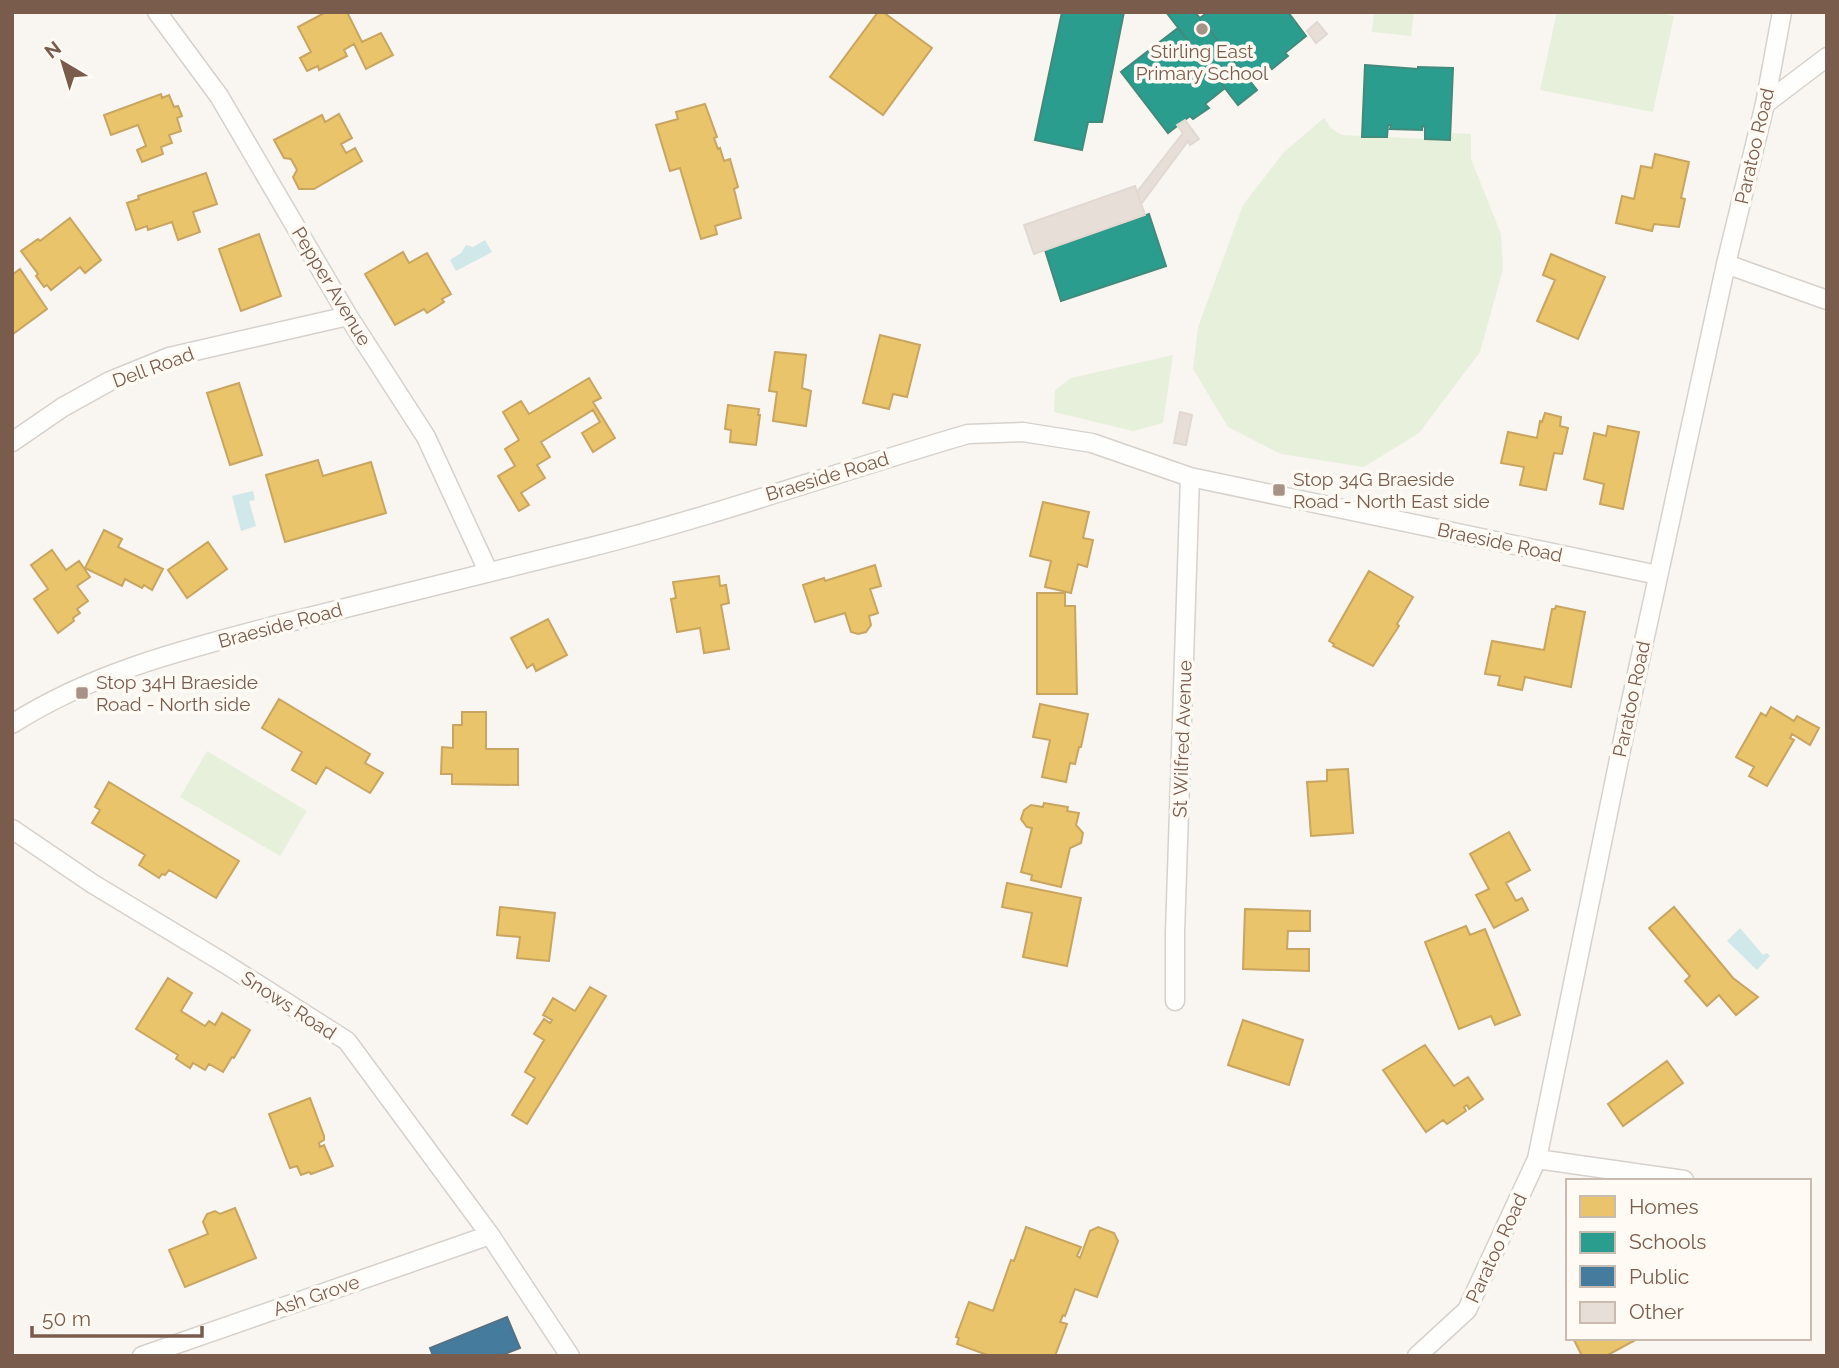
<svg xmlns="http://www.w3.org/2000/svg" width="1839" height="1368" font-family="Raleway,sans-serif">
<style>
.green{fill:#e7f0db}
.water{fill:#d0e8ea}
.homes{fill:#e9c46a;stroke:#c8a561;stroke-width:2}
.schools{fill:#2a9d8f;stroke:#428a7b;stroke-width:2}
.public{fill:#457b9d;stroke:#557285;stroke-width:2}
.building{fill:#e6ded7;stroke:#e2d8d2;stroke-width:2}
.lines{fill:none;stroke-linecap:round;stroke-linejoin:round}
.minor-casing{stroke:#d7d1cb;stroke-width:21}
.minor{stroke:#fefefd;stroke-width:18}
.poi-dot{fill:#a69286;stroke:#fffaf3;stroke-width:2.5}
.labels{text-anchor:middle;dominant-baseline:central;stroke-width:7;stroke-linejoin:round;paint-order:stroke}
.poi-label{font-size:19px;fill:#7a5c4d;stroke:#fffaf3;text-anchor:start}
.street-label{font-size:19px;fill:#7a5c4d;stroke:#fffaf3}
</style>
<rect width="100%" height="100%" fill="#f9f5f0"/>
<path class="green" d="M1374 12H1414L1411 36 1372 32Z
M1557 12H1656L1674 16 1653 112 1540 90Z
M1324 118 1332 129 1342 135 1450 140 1453 133 1471 134V159L1501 234 1503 269 1480 352 1419 433 1364 467 1281 454 1228 427 1193 369 1198 327 1243 205 1284 152Z
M1173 355 1163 423 1133 431 1054 412 1055 390 1071 378Z
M207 751 307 811 280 856 180 797Z"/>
<path class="water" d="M485 240 492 252 456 271 450 260 461 253 466 245 473 247Z
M253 491 255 500 249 501 256 526 241 531 232 496Z
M1740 928 1763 955 1767 953 1770 956 1757 970 1727 941Z"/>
<path class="homes" d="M326 12H347L362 42 381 33 393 55 366 69 354 44 344 50 347 56 319 70 318 66 307 71 300 58 311 52 298 27Z
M878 12H883L932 48 883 115 830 77Z
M161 94 162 98 169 95 174 107 178 106 182 116 177 118 181 131 169 135 172 143 161 147 163 154 142 162 137 150 146 146 138 125 111 135 104 115Z
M705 104 717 137 714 138 718 149 720 148 724 161 730 159 738 187 734 189 741 218 715 226 717 234 701 239 680 168 670 171 656 125 678 119 676 112Z
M339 114 352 138 341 144 346 153 355 148 362 161 314 189H299L293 177 297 170 291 159 284 158 274 140 322 115 325 122Z
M1655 154 1689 162 1681 198 1685 199 1679 227 1654 224 1652 231 1616 223 1622 196 1634 199 1641 166 1652 168Z
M206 173 217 204 193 212 200 232 178 240 172 222 148 230 147 226 136 230 127 203 139 199 138 196Z
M70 218 101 260 85 273 80 267 51 290 47 285 44 287 36 276 38 274 21 251 38 239 40 241Z
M259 234 281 296 241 311 219 249Z
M403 252 409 263 427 253 451 294 442 299 444 302 427 313 424 309 395 325 365 274Z
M1551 254 1605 277 1578 339 1537 321 1555 280 1543 275Z
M20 269 47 309 13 334 12 275Z
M880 335 920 345 907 397 893 394 889 409 863 403Z
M775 352 806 355 802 388 811 391 806 426 773 421 777 392 769 391Z
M589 378 601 398 593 402 615 438 593 452 582 433 600 422 593 410 541 442 550 457 537 465 545 478 521 493 529 505 519 511 498 476 515 466 505 449 519 440 503 412 521 401 529 414Z
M239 383 262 455 230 465 207 393Z
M728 405 759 409 758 415H760L756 445 730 442 731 430 725 429Z
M1545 413 1561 417 1560 426 1568 428 1562 454 1554 453 1546 490 1520 485 1524 467 1501 463 1508 432 1537 438 1540 421 1542 422Z
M1608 426 1639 432 1623 509 1600 504 1604 484 1584 479 1594 433 1606 436Z
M318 460 323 476 371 462 386 513 285 542 266 475Z
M1043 502 1089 512 1083 538 1093 540 1087 567 1078 564 1071 593 1045 587 1051 561 1030 556Z
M104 530 122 539 118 547 163 569 152 590 144 585 142 588 125 579 122 586 85 568Z
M208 542 227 569 187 598 168 570Z
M52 550 66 570 79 561 90 577 77 586 88 601 77 609 80 613 73 618 74 621 58 633 34 599 48 589 31 565Z
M875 565 881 586 870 589 878 613 869 616 871 625 866 632 858 634 851 632 845 613 815 622 803 585 824 578 825 581Z
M1369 571 1413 597 1397 624 1399 626 1373 666 1333 646 1334 644 1329 641Z
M719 576 720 586 726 585 729 603 721 605 729 649 704 653 700 628 677 632 671 599 676 598 673 582Z
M1037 593H1065V606H1075L1077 694H1037Z
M1556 606 1585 612 1571 687 1525 677 1522 690 1498 685 1500 676 1485 674 1492 641 1544 650 1552 609H1555Z
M548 619 567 655 536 671 533 664 527 668 511 638Z
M279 699 370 754 365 763 383 773 370 793 326 767 316 784 292 770 302 752 262 728Z
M1040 704 1088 714 1081 747H1079L1075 764 1070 763 1066 782 1042 777 1050 740 1033 737Z
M1771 707 1794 721 1797 716 1819 728 1810 745 1792 734 1790 738 1794 740 1767 786 1749 776 1754 767 1736 757 1761 713 1766 716Z
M462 712H486V749H518V785L452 784V774H441L442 747 453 748V725H462Z
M1348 769 1353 833 1311 836 1307 782 1327 781V770Z
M109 782 239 861 216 898 169 870 165 875 162 874 159 878 139 865 145 855 92 823 100 810 95 807Z
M1044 803 1068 807 1067 811 1079 813 1076 825 1083 833 1081 843 1070 848 1061 887 1031 880 1032 875 1021 872 1032 828 1027 827 1021 819 1024 810 1031 805 1043 807Z
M1509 832 1530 870 1506 883 1516 901 1522 898 1528 910 1494 928 1476 895 1489 889 1470 854Z
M1007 883 1081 898 1067 966 1023 957 1032 913 1002 907Z
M500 907 555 913 549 961 517 958 520 937 497 935Z
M1674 907 1733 978 1758 997 1736 1015 1719 995 1707 1006 1685 981 1690 976 1649 928Z
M1245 909 1310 911V931H1288L1287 949H1309V971L1243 969Z
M1466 926 1470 935 1485 929 1520 1015 1495 1025 1491 1016 1459 1029 1425 942Z
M168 978 192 993 181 1011 205 1026 209 1021 215 1025 222 1013 250 1030 234 1058 232 1057 223 1072 209 1064 205 1070 193 1063 190 1068 176 1059 178 1055 136 1029Z
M590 987 606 996 527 1124 512 1115 535 1078 525 1072 544 1040 534 1034 544 1019 550 1023 552 1020 543 1015 553 998 575 1011Z
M1243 1020 1303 1040 1289 1085 1228 1065Z
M1425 1045 1454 1086 1468 1077 1483 1099 1469 1109 1467 1105 1464 1107 1466 1111 1447 1124 1443 1120 1426 1132 1383 1070Z
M1667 1061 1683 1083 1623 1126 1608 1104Z
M310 1098 324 1136V1140L319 1143 320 1147 324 1145 333 1166 311 1174 309 1172 301 1175 297 1166 290 1168 269 1114Z
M235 1208 256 1258 185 1287 169 1250 208 1234 203 1222 207 1214 215 1211 220 1214Z
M1026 1227 1081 1247 1077 1256 1080 1258 1090 1231 1098 1227 1114 1233 1118 1241 1097 1297 1075 1289 1065 1316 1063 1315 1060 1322 1067 1324 1055 1356H990L957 1344 959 1338 956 1337 969 1302 993 1311 1011 1260 1014 1261Z
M1573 1338H1639L1606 1356H1582Z"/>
<path class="schools" d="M1062 12H1124L1102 122H1088L1082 150 1035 140Z
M1166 12H1195L1257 90 1238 105Z
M1208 12H1288L1306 36 1285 53 1288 56 1272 69 1269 65 1249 80 1200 18Z
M1178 28 1225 88 1205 104 1209 108 1193 119 1190 116 1168 133 1121 72Z
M1365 65 1418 69V67L1453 68 1450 140 1425 139V127L1422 126V130L1390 129 1391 125H1388L1387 137H1362Z
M1149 214 1166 266 1061 301 1045 250Z"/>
<path class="public" d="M507 1317 520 1348 499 1356H433L430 1348Z"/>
<path class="building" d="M1317 22 1327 34 1316 43 1307 31Z
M1185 120 1199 139 1190 145 1188 141 1141 204 1137 192 1183 133 1177 125Z
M1135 186 1145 215 1034 254 1024 225Z
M1180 412 1192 415 1186 445 1174 443Z"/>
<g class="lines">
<defs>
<path id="minor" d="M157 12 219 96 348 316 426 437 488 571
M1765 104 1827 57
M1726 264 1827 300
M12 442 63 407 110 381 169 357 348 316
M12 724C96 670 194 647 289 622 388 597 488 573 587 548 715 516 841 471 968 434L1023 432 1092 443 1190 477 1658 575
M12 829 93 884 224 963 347 1041 490 1235 570 1356
M1175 1001V933L1190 477
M1537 1159 1684 1180
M142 1356 490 1235
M1417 1356 1467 1310 1537 1159 1631 701 1726 264 1765 104 1782 12"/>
</defs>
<use href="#minor" class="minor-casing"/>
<use href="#minor" class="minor"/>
</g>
<g class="poi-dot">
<circle cx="1202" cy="29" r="7"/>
<rect x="1272" y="483" width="14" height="14" rx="3.5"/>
<rect x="75" y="686" width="14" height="14" rx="3.5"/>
</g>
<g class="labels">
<g class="poi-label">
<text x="1202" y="51" text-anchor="middle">Stirling East<tspan x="1202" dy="22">Primary School</tspan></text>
<text x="1293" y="479">Stop 34G Braeside<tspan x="1293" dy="22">Road - North East side</tspan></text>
<text x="96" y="682">Stop 34H Braeside<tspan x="96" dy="22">Road - North side</tspan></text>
</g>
<g class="street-label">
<text transform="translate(1754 146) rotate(-77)">Paratoo Road</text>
<text transform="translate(332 286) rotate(59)">Pepper Avenue</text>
<text transform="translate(153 367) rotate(-20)">Dell Road</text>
<text transform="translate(827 476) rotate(-17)">Braeside Road</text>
<text transform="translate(1500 542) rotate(12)">Braeside Road</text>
<text transform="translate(280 625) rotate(-15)">Braeside Road</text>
<text transform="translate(1631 699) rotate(-78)">Paratoo Road</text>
<text transform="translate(1182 739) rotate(-88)">St Wilfred Avenue</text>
<text transform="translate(289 1005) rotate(33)">Snows Road</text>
<text transform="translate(1496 1248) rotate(-65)">Paratoo Road</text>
<text transform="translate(316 1295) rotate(-19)">Ash Grove</text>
</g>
</g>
<rect width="1839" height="1368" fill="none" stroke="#7a5c4d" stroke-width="28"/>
<rect x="1566" y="1179" width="245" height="161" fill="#fffaf3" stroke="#cabbb1" stroke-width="2"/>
<rect x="1580" y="1196" width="35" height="21" fill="#e9c46a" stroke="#cabbb1" stroke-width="2"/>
<text x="1629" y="1214" font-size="21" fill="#7a5c4d">Homes</text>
<rect x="1580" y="1232" width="35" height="21" fill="#2a9d8f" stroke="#cabbb1" stroke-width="2"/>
<text x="1629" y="1249" font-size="21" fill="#7a5c4d">Schools</text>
<rect x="1580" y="1266" width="35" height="21" fill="#457b9d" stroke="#cabbb1" stroke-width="2"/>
<text x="1629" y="1284" font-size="21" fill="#7a5c4d">Public</text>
<rect x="1580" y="1302" width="35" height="21" fill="#e6ded7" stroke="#cabbb1" stroke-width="2"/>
<text x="1629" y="1319" font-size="21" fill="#7a5c4d">Other</text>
<g transform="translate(63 63) rotate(322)" stroke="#fffaf3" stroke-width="5" paint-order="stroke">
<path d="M0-5L12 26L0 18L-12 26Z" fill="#7a5c4d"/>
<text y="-10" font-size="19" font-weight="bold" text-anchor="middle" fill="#7a5c4d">N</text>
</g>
<path d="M32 1326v10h170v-10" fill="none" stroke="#7a5c4d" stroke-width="3.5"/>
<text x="42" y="1326" font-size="21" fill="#7a5c4d" stroke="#fffaf3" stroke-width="5" paint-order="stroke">50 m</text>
</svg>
